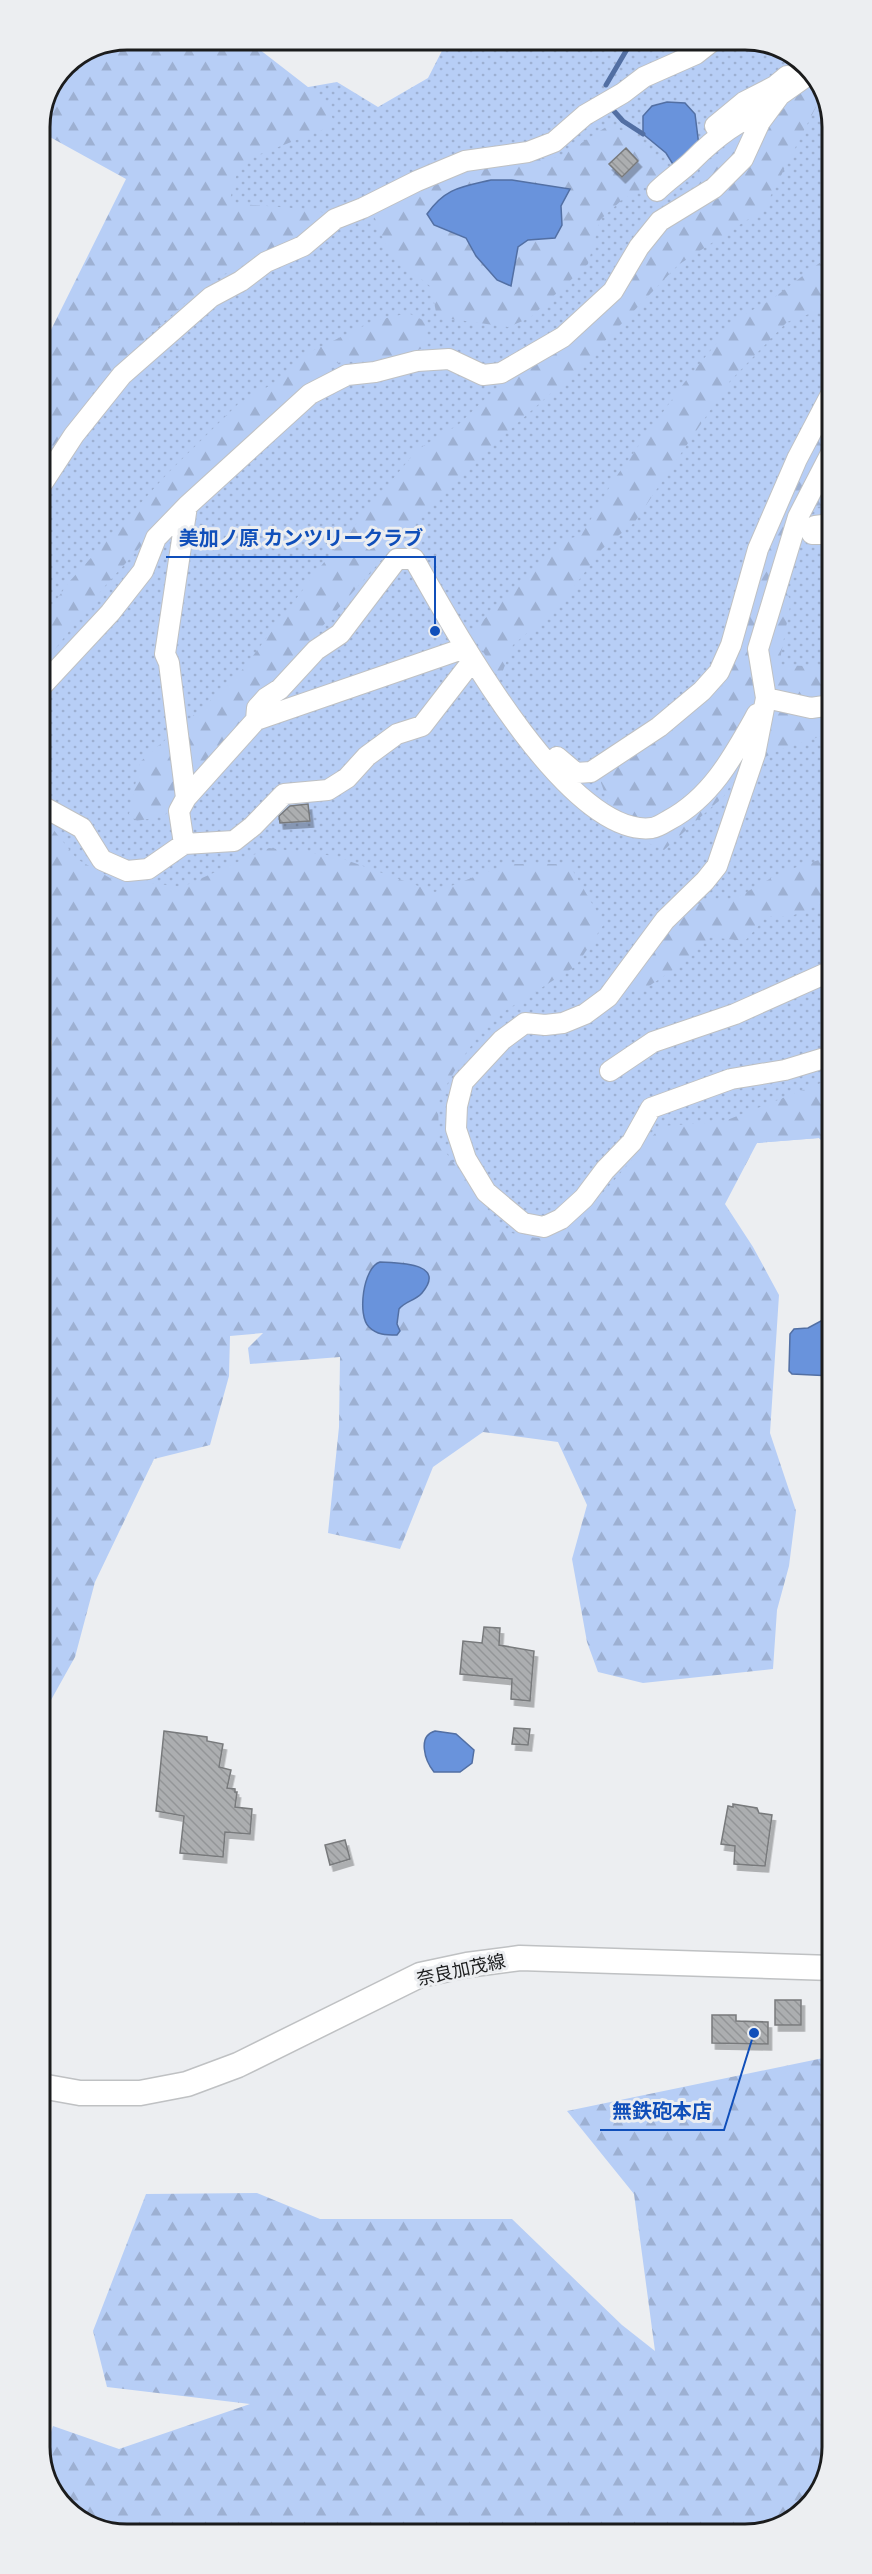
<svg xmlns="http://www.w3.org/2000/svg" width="872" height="2574" font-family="Cabin,'Noto Sans JP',sans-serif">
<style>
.grass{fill:url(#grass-dots)}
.forest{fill:url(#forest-firs)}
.water{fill:#6993dc;stroke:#526fa3;stroke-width:1.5}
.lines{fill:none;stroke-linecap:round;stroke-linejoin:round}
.stream{stroke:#526fa3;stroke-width:5}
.building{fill:url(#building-back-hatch);stroke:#787a7c;stroke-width:1.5;filter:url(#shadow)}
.minor-casing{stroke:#bfc1c3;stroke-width:22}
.major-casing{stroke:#bfc1c3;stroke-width:27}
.minor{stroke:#fff;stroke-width:20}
.major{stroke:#fff;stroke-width:24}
.labels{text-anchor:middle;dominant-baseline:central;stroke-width:6;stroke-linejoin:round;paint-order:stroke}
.street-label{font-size:18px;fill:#1b1c1d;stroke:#eceef1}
.rim{fill:none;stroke:#1b1c1d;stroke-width:3}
.leader{fill:none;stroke:#104fba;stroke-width:2}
.callout-dot{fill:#104fba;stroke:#eceef1;stroke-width:2}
.callout-label{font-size:20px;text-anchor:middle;font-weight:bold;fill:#104fba;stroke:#eceef1;stroke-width:6;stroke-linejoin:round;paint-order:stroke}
</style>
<defs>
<pattern id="grass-dots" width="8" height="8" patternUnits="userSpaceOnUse" patternTransform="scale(1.5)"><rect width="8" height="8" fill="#b7cef6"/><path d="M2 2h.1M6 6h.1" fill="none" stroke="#9db0d2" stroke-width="1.8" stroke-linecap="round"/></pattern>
<pattern id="forest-firs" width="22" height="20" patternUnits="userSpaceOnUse" patternTransform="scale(1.5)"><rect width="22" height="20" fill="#b7cef6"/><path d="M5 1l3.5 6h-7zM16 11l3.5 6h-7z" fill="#9db0d2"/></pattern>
<pattern id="building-back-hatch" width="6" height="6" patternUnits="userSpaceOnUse" patternTransform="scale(1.5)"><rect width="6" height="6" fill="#acaeb0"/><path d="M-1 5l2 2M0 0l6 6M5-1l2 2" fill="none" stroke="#939597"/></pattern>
<filter id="shadow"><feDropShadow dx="3.5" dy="6" stdDeviation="0" flood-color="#0004"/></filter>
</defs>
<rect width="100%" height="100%" fill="#eceef1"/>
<path class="grass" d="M448 39H751L803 61 830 104 831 1149 819 1138 757 1143 710 1198 472 1267 40 907 39 354 80 276 251 97 337 82 378 107 428 78Z"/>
<path class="forest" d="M127 39H258L255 46 326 101 335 125 240 162 229 203 317 210 330 216 295 238 211 281 179 308 120 362 93 393 40 464 39 354 126 179 39 131V121L65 64Z
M798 58 803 61 827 99 818 103 764 209 678 265 577 370 450 483 287 666 164 816 137 821 129 814 140 762 236 678 321 566 417 450 458 425 561 326 696 185 701 166 730 145Z
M609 125 639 138 667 169 652 184 623 199 600 220 588 264 530 318 508 327 437 317 431 287 389 253 372 211 461 171 519 161 560 157Z
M830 255V299L812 313 787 322 730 381 634 523 602 549 562 603 513 645 500 678 471 633 560 540 581 536 613 481 684 383 736 319 771 300Z
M408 313 427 322 425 347 404 356 335 363 258 424 201 480 105 586 40 668V623L69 582 168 473 238 404 286 376 308 353 374 321Z
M830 407 831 497 826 506 794 509 774 570 791 601 779 665 831 667V733L782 749 740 769 724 796 664 850 628 834 610 808 600 780 725 684 728 631 759 518Z
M40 816 44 818 77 859 110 878 182 887 269 848 335 856 435 892 508 864H569L604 924 576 966 489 1021 461 1060 438 1100 439 1143 503 1231C514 1233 528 1238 540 1238 574 1237 636 1152 662 1126L722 1122 831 1079V1149L819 1138 757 1143 725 1204 753 1247 779 1295 770 1433 796 1511 789 1566 777 1610 773 1669 643 1683 598 1672 587 1642 572 1559 587 1505 558 1442 483 1432 433 1467 400 1549 328 1533 339 1427 340 1357 250 1364 248 1348 263 1333 230 1336 229 1376 210 1445 154 1459 95 1582 75 1657 41 1718 40 1260 45 1251V1183L40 1148V1121L48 1085 52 1042 40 1004Z
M831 856V900L789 917 767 916 745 941 709 937 688 960 640 992 629 988 636 974 674 920 704 900 734 899 782 872Z
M833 2056V2448L815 2501 768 2532 121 2535 69 2513 42 2470V2460L53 2426 119 2449 250 2404 107 2387 93 2331 146 2194 257 2193 320 2219H512L622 2325 655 2351 634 2194 567 2111Z"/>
<path class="water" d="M667 102 685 103 695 114 699 146 674 166 666 153 643 134V116L652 106Z
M491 180H512L570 189 561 206 562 225 555 238 528 240 518 247 511 286 497 280 476 256 466 238 434 225 427 214C445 188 461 187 491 180Z
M380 1262C396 1263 448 1262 422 1293 415 1301 405 1301 399 1309L397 1324 400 1331 397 1335C386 1335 377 1335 369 1327 357 1316 363 1267 380 1262Z
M832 1315V1376L792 1374 789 1371 790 1334 794 1329 808 1328Z
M435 1731 456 1734 474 1750 472 1763 460 1772H434C425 1761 417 1736 435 1731Z"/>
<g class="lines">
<path class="stream" d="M606 85 633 39
M613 110 623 121 643 134"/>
</g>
<path class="building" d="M626 148 638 161 622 177 609 164Z
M308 804 310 821 280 823 279 816 290 806Z
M484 1627 500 1628 499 1645 534 1651 530 1701 511 1699 512 1679 460 1674 463 1641 482 1643Z
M514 1728 530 1729 528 1745 512 1744Z
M164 1731 207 1737V1741L223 1744 219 1767 231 1770 227 1788 235 1789V1792H237L235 1807 252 1809 250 1834 225 1832 223 1857 180 1853 184 1816 156 1811Z
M733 1804 757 1808 759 1813 772 1815 765 1866 734 1864 735 1846 721 1844 728 1806 733 1807Z
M345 1840 350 1859 330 1865 325 1845Z
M775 2000H801V2025H775Z
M712 2015H736V2021L768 2022V2044L712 2043Z"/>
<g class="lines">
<defs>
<path id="minor" d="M715 126 744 102 775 86 787 76
M657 191C668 180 682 171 693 160 714 139 739 118 768 111
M831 453 798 517 758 649 766 698 755 754 717 866 705 881 665 920 608 997 585 1014 563 1023 545 1025 525 1023 502 1040 463 1082 457 1106 456 1129 466 1159 486 1192 523 1223 544 1227 561 1219 584 1198 605 1170 632 1142 651 1108 731 1079 785 1070 831 1056
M40 487 74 435 122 375 211 297 241 281 266 262 303 246 335 219 363 208 417 181 465 161 528 152 554 142 585 115 623 93 644 77 696 54 715 39
M187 506 165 654 169 663 186 798 256 720 257 708 266 698 280 689 316 650 340 634 397 559H414C451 624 567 839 652 828 658 827 664 823 669 820 712 797 734 755 757 714
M831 524 815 526 812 534H831
M40 688 110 613 143 571 156 538 187 506 310 394 347 375 375 372 417 361 449 359 483 375 501 373 563 337 613 291 639 247 660 221 714 188 743 159 760 122 780 95 811 73
M766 698 811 708 831 705
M256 720 465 648
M557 757 576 773 591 772 659 727 702 691 719 672 731 645 758 549 797 459 830 396
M40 805 82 828 102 860 127 871 148 869 184 844 179 811 186 798
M184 844 234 841 253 826 284 794 328 790 347 778 367 756 397 734 422 726 473 660
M610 1071 653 1042 735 1014 831 971"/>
<path id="major" d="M41 2086 80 2093H140L187 2084 238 2065 420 1975 467 1965 520 1958 832 1968"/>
</defs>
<use href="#minor" class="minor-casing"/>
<use href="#major" class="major-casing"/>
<use href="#minor" class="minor"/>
<use href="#major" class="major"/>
</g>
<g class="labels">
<g class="street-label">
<text transform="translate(461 1970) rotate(-12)">奈良加茂線</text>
</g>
</g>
<path d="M0 0H872V2574H0ZM127 50H745A77 77 0 0 1 822 127V2447A77 77 0 0 1 745 2524H127A77 77 0 0 1 50 2447V127A77 77 0 0 1 127 50Z" fill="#eceef1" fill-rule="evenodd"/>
<path class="rim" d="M127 50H745A77 77 0 0 1 822 127V2447A77 77 0 0 1 745 2524H127A77 77 0 0 1 50 2447V127A77 77 0 0 1 127 50Z"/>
<path class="leader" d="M435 631L435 557H166M754 2033L724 2130H600"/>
<g class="callout-dot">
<circle cx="435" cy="631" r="6"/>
<circle cx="754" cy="2033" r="6"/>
</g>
<g class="callout-label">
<text x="301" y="545">美加ノ原 カンツリークラブ</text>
<text x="662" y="2118">無鉄砲本店</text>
</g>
</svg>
